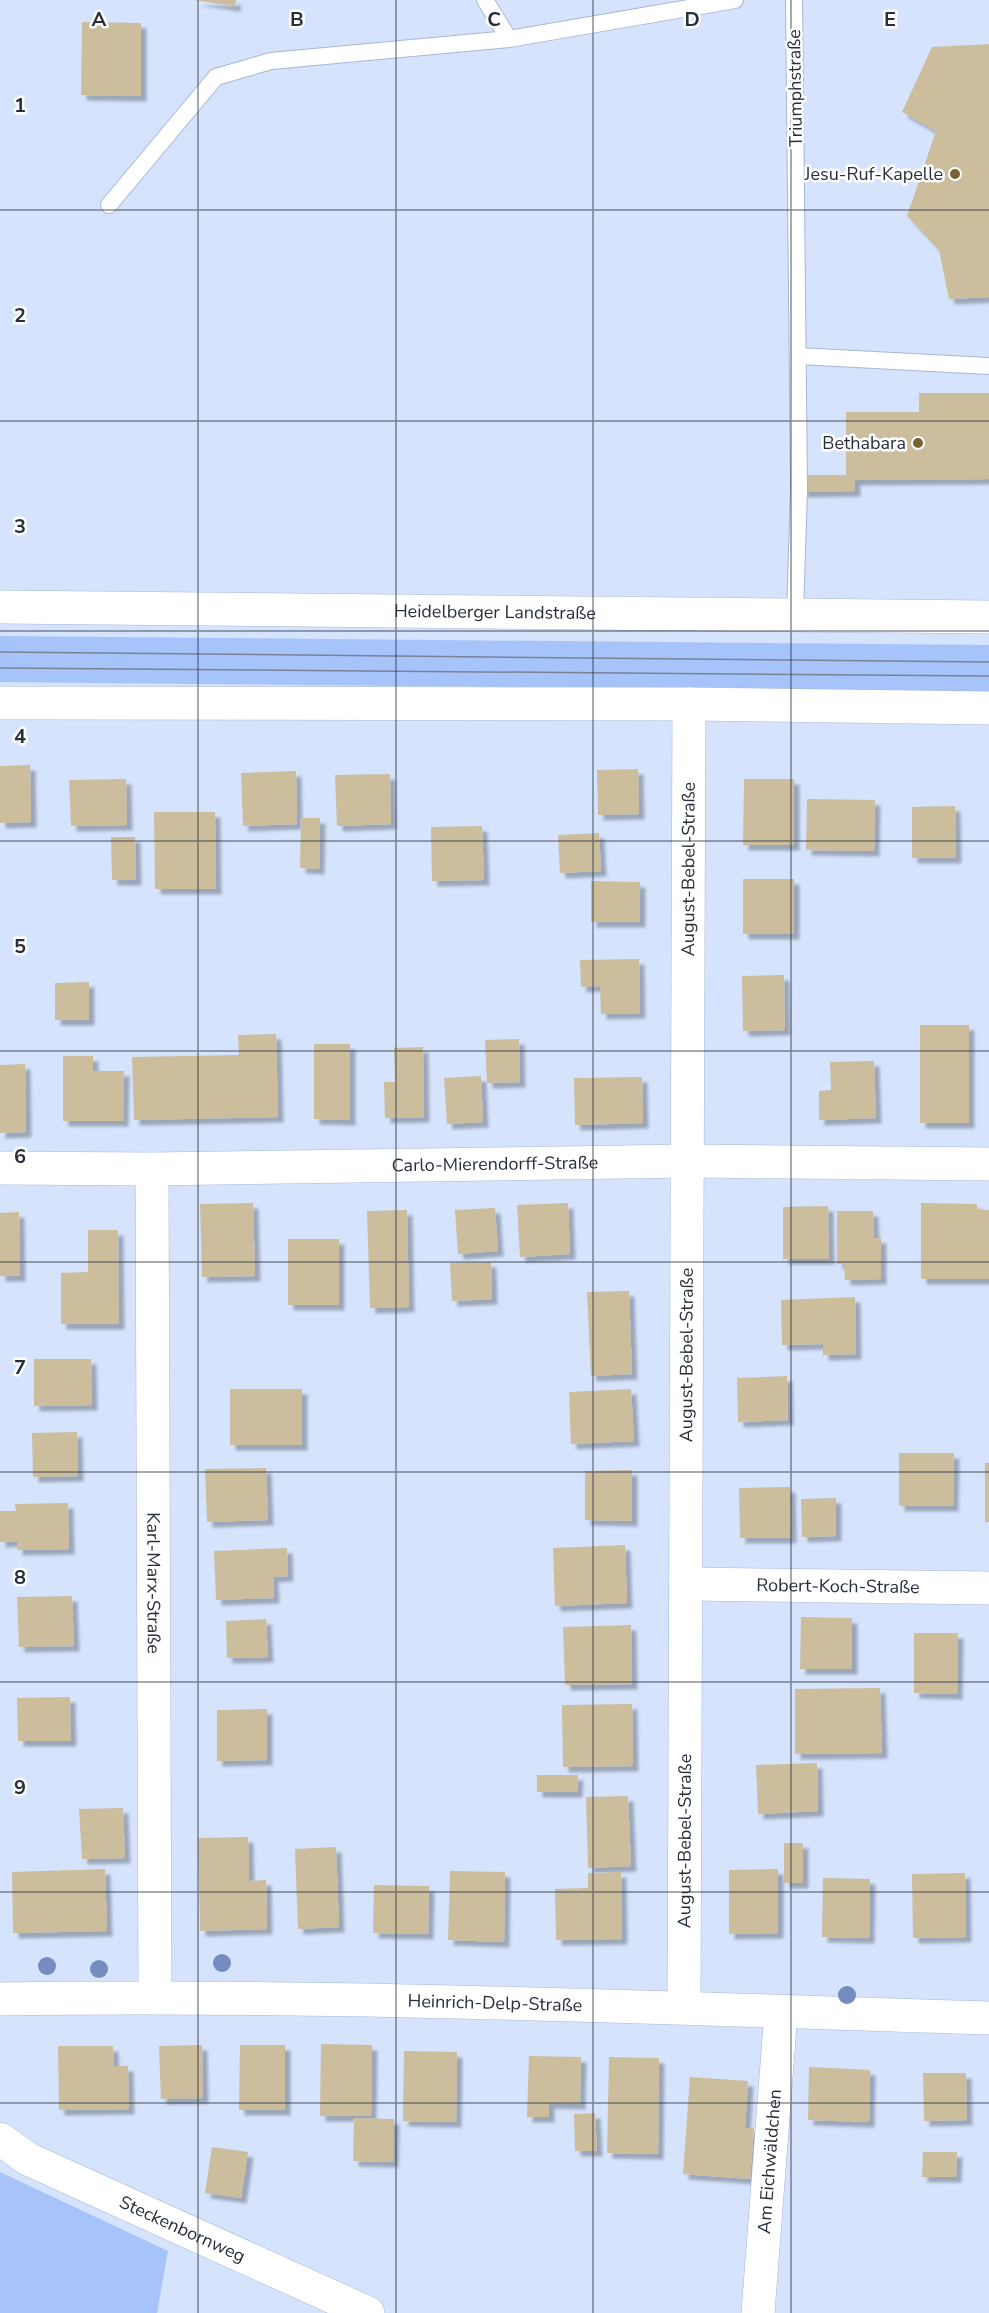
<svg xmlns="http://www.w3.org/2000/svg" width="989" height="2313" font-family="'Nunito Sans',sans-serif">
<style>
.green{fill:#a7c4fa}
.building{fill:#ccbd9d;filter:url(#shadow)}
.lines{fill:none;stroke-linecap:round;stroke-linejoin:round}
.service-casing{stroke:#a6b7d5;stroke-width:18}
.minor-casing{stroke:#a6b7d5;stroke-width:34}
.tertiary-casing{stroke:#a6b7d5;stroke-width:34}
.service{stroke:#fff;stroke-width:16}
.minor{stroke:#fff;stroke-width:33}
.tertiary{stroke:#fff;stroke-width:33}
.tram{stroke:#788294;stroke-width:1.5}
.tree{fill:#748dbe}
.grid{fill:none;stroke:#282f3b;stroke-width:1.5;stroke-opacity:0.55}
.poi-dot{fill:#766130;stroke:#fff;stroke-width:2}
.labels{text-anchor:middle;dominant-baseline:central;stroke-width:5;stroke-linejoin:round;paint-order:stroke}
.street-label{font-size:18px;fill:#282f3b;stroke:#fff}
.poi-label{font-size:18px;fill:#282f3b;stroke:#fff;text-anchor:end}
.grid-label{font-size:20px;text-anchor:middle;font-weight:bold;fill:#282f3b;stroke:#fff;stroke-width:5;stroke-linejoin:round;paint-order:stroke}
</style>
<defs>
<filter id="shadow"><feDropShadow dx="5.5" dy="5.5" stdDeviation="1.5" flood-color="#0004"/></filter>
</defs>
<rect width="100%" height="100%" fill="#d5e3fc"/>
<path class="green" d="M0 636 989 645V692L518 697 511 687 0 682Z
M0 2172 168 2251 157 2313H0Z"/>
<path class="building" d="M194 0H236L235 6Z
M82 22 141 23V96L81 95Z
M989 44V297L949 299 939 250 907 216 936 131 902 112 932 47Z
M919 393H989V479L855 480V491L802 492 801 475H846V412H919Z
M30 765 31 822 0 823V766Z
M638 769 639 814 598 815 597 770Z
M296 771 297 824 243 826 241 773Z
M390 774 391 824 337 826 335 775Z
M126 779 127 825 71 826 69 780Z
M744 779H794V845H743Z
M807 799 875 800 874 851 806 850Z
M955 806 956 858H912V807Z
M154 812H215L216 889H155Z
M301 818H320L319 869 300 868Z
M482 826 484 880 432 881 431 827Z
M599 833 601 871 560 873 558 835Z
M111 837H135L136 880H112Z
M743 879H794V934H743Z
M591 881 640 882V922H591Z
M639 959 640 1013 601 1014 600 986 581 987 580 960Z
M784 975 785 1030 743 1031 742 976Z
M89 982V1020H55V983Z
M920 1025H969V1123H920Z
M276 1034 278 1117 134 1120 132 1057 239 1055 238 1035Z
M519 1039 520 1082 487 1083 485 1040Z
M314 1044H350V1120L314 1119Z
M423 1047 424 1117 385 1118 384 1082H395L394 1048Z
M63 1056H93V1071H124L123 1121H63Z
M874 1061 876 1118 819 1120V1091L831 1090 830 1062Z
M25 1064 26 1132 0 1133V1065Z
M481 1076 483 1122 447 1124 444 1078Z
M642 1077 643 1123 575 1125 574 1078Z
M253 1203 255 1276 202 1277 200 1204Z
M568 1203 570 1254 520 1257 517 1205Z
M921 1203 977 1204V1210H989V1279H921Z
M828 1206 829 1259H783V1207Z
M495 1208 498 1251 458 1254 455 1210Z
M407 1210 409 1307 370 1308 367 1211Z
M837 1211H873L874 1238H881V1279L845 1280 844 1264H837Z
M19 1212 20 1276H0V1213Z
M88 1230H118L119 1324H61V1273L88 1272Z
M288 1239H339V1305H288Z
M491 1262 492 1299 452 1301 450 1263Z
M629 1291 632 1374 591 1376 587 1292Z
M855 1297 856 1354 823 1355V1344L782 1345 781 1300Z
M34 1359H91L92 1405 34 1406Z
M787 1376 788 1420 738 1422 737 1378Z
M230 1389H302V1445H230Z
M631 1389 634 1441 571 1444 569 1392Z
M77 1432 78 1476 33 1477 32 1433Z
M899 1453H954L953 1506H899Z
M985 1463H989V1522H985Z
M266 1468 268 1520 207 1522 205 1469Z
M632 1470V1521L585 1520V1471Z
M790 1487 791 1538H740L739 1488Z
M836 1498V1536L802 1537 801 1499Z
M68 1503 69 1549 17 1550V1541L0 1542V1511H16L15 1504Z
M625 1545 627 1603 555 1606 553 1548Z
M287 1548 288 1576 273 1577 274 1598 216 1600 214 1551Z
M72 1596 74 1646 19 1647 17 1597Z
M801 1617 852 1618V1669H800Z
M266 1619 268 1657 227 1658 226 1621Z
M631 1625 632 1684 565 1685 563 1627Z
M914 1633H958L957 1694 914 1693Z
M880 1688 882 1753 795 1754V1689Z
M70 1697 71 1741H18L17 1698Z
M632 1704 633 1766 563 1767 562 1705Z
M267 1709V1760L217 1761V1710Z
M817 1763 818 1811 758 1814 756 1765Z
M537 1775H578L577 1792H537Z
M628 1796 631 1866 588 1868 586 1797Z
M123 1808 125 1858 82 1859 79 1809Z
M248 1837 249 1881 266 1880 267 1929 200 1931 198 1838Z
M784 1843H803V1883H784Z
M336 1847 339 1927 298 1929 295 1849Z
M105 1869 107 1931 13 1933 12 1872Z
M778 1869V1933L729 1934V1870Z
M450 1871 505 1872 504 1942 448 1940Z
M621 1872 622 1939 556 1940 555 1889 588 1888V1873Z
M965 1873 966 1937 913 1938 912 1874Z
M823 1878 870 1879 869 1938 822 1937Z
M374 1885 429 1886 428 1934 373 1933Z
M321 2044 372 2045 371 2116H320Z
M202 2045 203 2098 161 2099 159 2046Z
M240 2045H285V2110H239Z
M58 2046H113L114 2066H128L129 2109 59 2110Z
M404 2051 457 2052 456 2122 403 2121Z
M529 2056 581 2057 580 2104 549 2103V2117H527Z
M609 2057 659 2058 658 2154 607 2153Z
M809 2067 870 2070 869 2122 808 2120Z
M923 2073H966L967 2120 924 2121Z
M690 2077 748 2081 745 2128H754L750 2179 683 2174Z
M595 2113 597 2151H575L574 2114Z
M354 2118 394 2119 393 2162 353 2161Z
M212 2147 248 2152 241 2198 205 2193Z
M923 2152H957L956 2177H922Z"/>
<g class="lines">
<defs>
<path id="service" d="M485 0 509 39
M794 0 799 489 795 613
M109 205 216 77 271 61 509 39 735 0
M798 356 989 366"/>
<g id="minor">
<path d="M0 703 689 704 989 708"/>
<path id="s1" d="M0 1168 152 1169 688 1161 989 1164"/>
<path id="s2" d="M152 1169 155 1997"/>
<path id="s3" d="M686 1584 989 1588"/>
<path id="s4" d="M0 1999C330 1994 659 2008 989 2018"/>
<path id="s5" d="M684 2007 689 704"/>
<path id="s6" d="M0 2139 28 2159 368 2313"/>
<path id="s7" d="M758 2313 781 2012"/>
</g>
<g id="tertiary">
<path id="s8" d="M0 607 989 617"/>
</g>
</defs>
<use href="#service" class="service-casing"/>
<use href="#minor" class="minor-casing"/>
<use href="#tertiary" class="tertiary-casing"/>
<use href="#service" class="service"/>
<use href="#minor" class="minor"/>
<use href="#tertiary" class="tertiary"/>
<path class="tram" d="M0 652 989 662
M0 668 989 676"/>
</g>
<g class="tree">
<circle cx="222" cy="1963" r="9"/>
<circle cx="47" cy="1966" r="9"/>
<circle cx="99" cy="1969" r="9"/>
<circle cx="847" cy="1995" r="9"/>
</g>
<path class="grid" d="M198 0V2313M396 0V2313M593 0V2313M791 0V2313M0 210H989M0 421H989M0 631H989M0 841H989M0 1051H989M0 1262H989M0 1472H989M0 1682H989M0 1892H989M0 2103H989"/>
<g class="poi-dot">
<circle cx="955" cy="174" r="6"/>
<circle cx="918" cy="443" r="6"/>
</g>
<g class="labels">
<g class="street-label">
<text transform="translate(795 88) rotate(-91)">Triumphstraße</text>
<text stroke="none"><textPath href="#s8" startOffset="495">Heidelberger Landstraße</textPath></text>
<text stroke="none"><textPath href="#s5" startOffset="1138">August-Bebel-Straße</textPath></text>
<text stroke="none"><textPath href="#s1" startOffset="495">Carlo-Mierendorff-Straße</textPath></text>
<text stroke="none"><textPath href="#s5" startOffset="652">August-Bebel-Straße</textPath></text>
<text stroke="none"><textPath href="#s2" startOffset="414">Karl-Marx-Straße</textPath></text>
<text stroke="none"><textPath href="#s3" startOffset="152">Robert-Koch-Straße</textPath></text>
<text stroke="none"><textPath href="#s5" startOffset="166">August-Bebel-Straße</textPath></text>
<text stroke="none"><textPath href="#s4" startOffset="495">Heinrich-Delp-Straße</textPath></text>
<text stroke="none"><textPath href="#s7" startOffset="152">Am Eichwäldchen</textPath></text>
<text stroke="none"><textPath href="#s6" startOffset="204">Steckenbornweg</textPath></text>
</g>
<g class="poi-label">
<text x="943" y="174">Jesu-Ruf-Kapelle</text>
<text x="906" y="443">Bethabara</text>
</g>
</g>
<g class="grid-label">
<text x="99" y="26">A</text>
<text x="297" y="26">B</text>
<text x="494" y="26">C</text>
<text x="692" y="26">D</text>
<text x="890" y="26">E</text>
<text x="20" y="112">1</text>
<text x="20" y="322">2</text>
<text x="20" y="533">3</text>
<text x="20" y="743">4</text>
<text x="20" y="953">5</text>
<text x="20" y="1163">6</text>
<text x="20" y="1374">7</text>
<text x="20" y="1584">8</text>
<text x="20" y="1794">9</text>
</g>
</svg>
